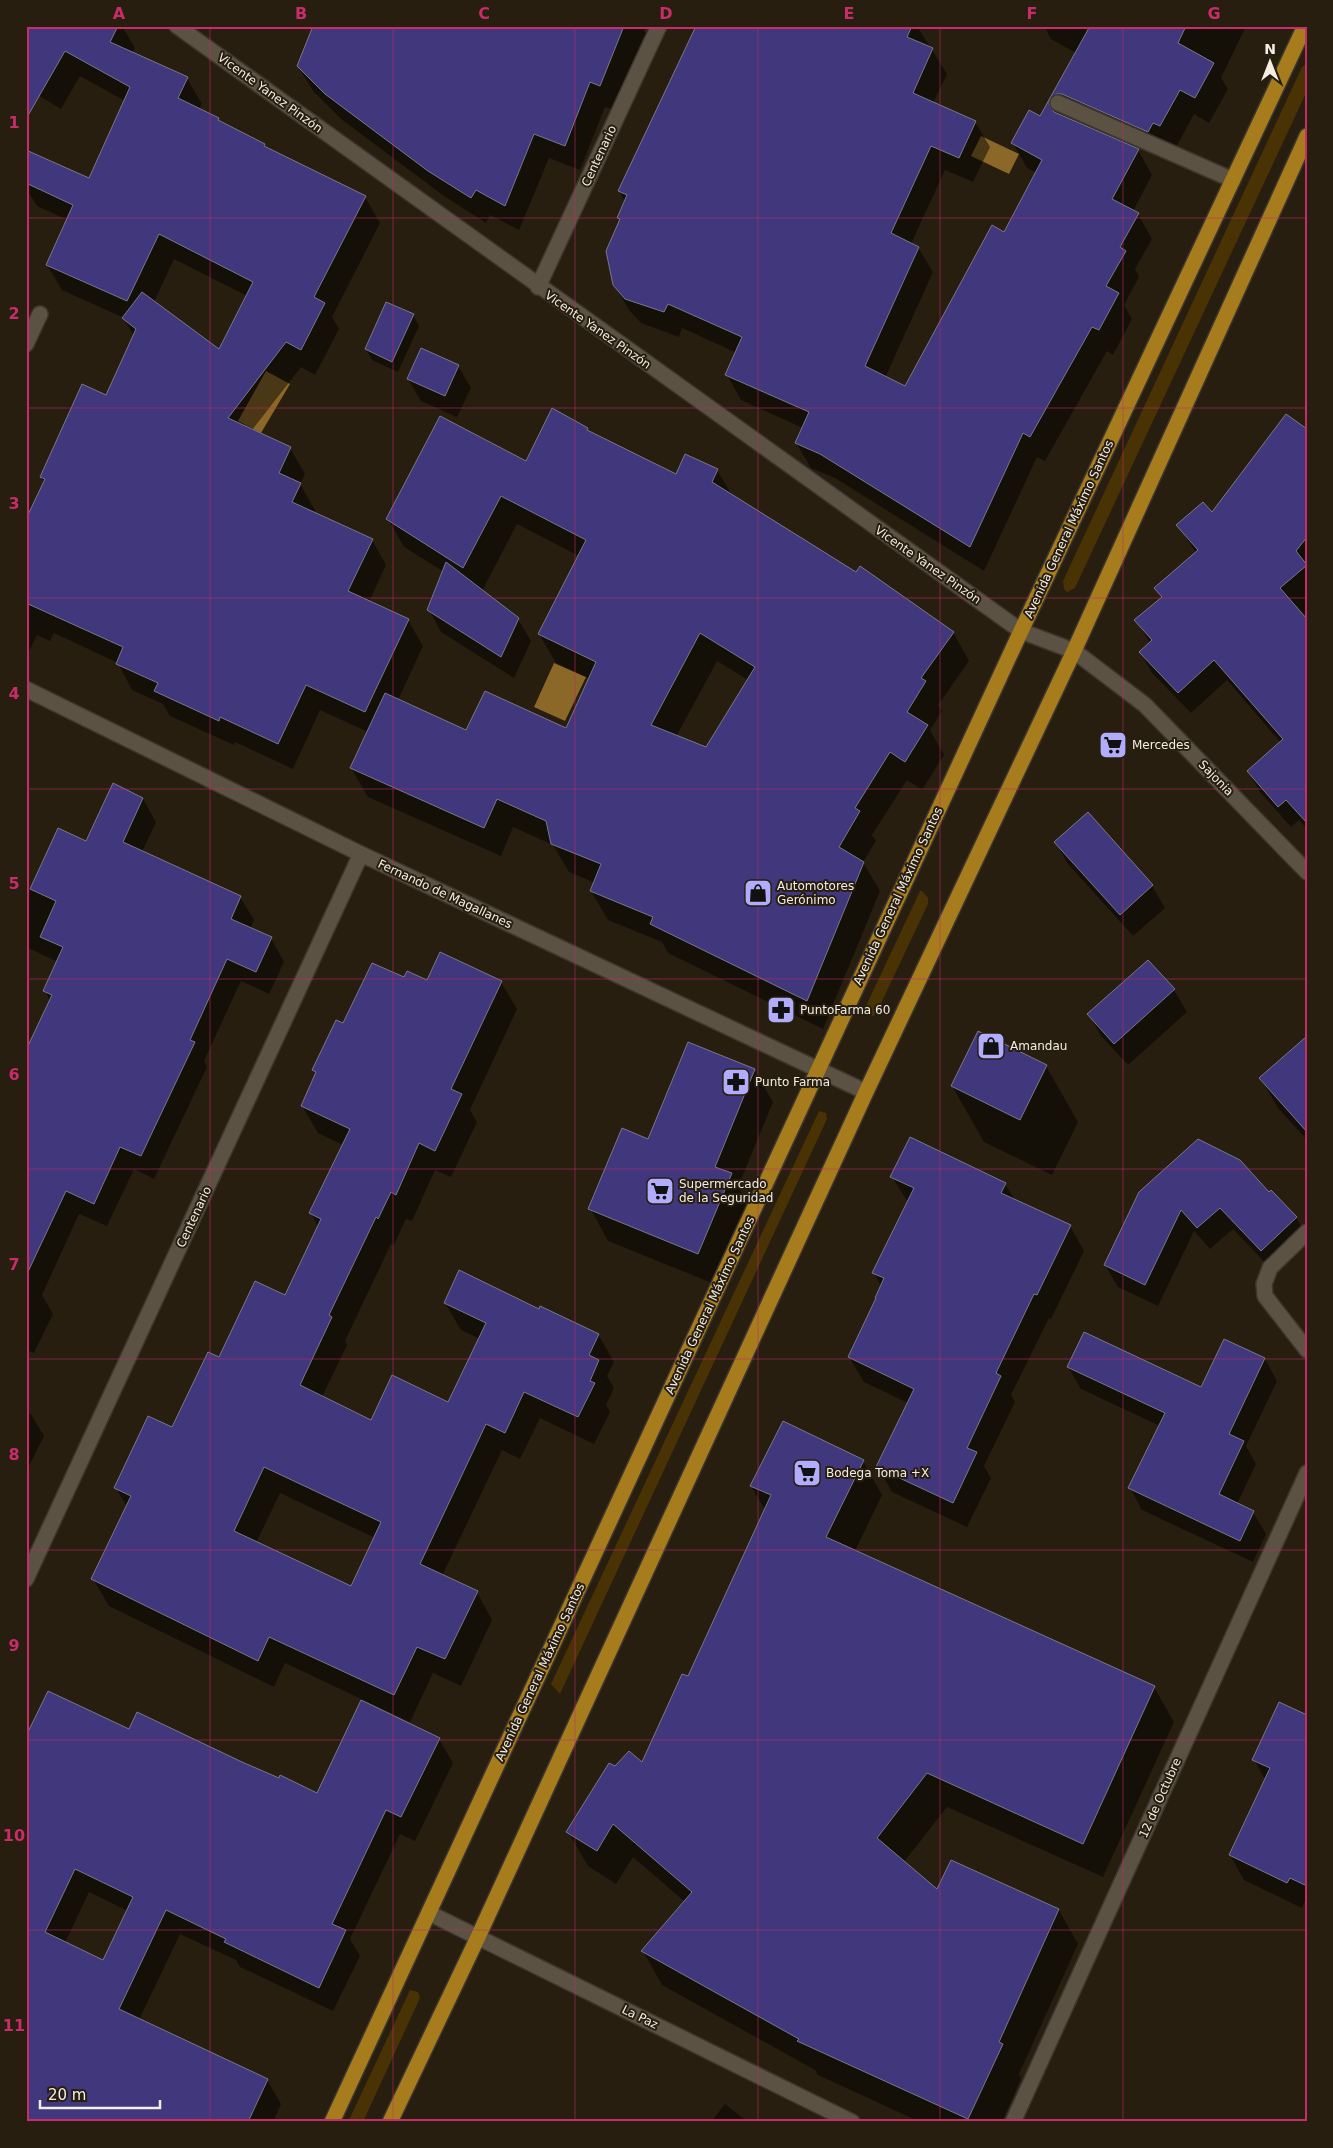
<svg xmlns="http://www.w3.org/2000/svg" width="1333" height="2148" font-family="'DejaVu Sans',sans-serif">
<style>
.green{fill:#493203}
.water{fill:#8b6728}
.shadow{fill:#0007;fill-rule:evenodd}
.building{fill:#40377c;stroke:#78788a;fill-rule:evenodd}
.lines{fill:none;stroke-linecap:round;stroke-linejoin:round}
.service-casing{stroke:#3d362e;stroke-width:18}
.minor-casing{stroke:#3d362e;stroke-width:18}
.primary-casing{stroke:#3d362e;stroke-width:18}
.service{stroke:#5c5243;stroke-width:15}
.minor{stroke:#5c5243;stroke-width:15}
.primary{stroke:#a67c1d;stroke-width:15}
.grid{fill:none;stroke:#c72d69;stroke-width:1;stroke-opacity:0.55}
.labels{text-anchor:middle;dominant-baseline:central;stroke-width:4;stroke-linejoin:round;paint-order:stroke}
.street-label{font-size:12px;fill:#f3ede4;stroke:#271e10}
.poi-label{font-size:12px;fill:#f3ede4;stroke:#271e10;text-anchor:start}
.neatline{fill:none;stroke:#c72d69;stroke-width:2}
.grid-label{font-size:16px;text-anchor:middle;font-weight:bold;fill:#c72d69}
</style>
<rect width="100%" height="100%" fill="#271e10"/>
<path class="green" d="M1307 64V91L1075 588 1067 592 1064 589 1063 581 1302 67Z
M920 891H922L928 898V904L876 1014 873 1016 867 1014 865 1008Z
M819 1111 826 1113 827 1119 560 1694 551 1684Z
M410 1990 418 1992 420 1998 363 2122H348Z"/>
<path class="water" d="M981 136 1019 154 1009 174 971 156Z
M266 371 290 384 261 433 238 421Z
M554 663 586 677 565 721 534 707Z"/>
<path class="shadow" d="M83 26H122L135 48 132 53 187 78 202 104 199 110 264 145 266 149 365 197 380 223 332 317 339 329 315 375 301 367 252 430 290 448 305 474 300 484 315 510 314 513 372 540 386 565 369 602 408 620 423 646 398 700 467 732 567 730 590 679 556 663 539 634 579 556 517 524 482 591 518 619 531 641 514 678 441 632 429 610 444 572 404 547 388 519 526 462 587 429 589 432 677 476 717 470 733 497 953 632 969 661 938 705 942 711 930 730 944 755 922 790 907 780 872 835 876 841 863 862 880 891 823 1029 668 953 662 942 608 920 591 891 595 883 569 872 553 845 513 827 501 856 368 797 351 768 368 732 320 710 293 769 235 742 234 745 170 716 163 704 132 690 118 663 54 633 50 641 37 635 28 653 26 652V522L44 483 41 477 107 397 134 337 124 318 62 290 47 265 68 220 37 206 26 188V172L89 180 125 101 80 76 61 109 26 88ZM174 259 247 296 220 351 154 302ZM717 661 748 680 706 749 676 737Z
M452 26H642L647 36 614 110 605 107 580 170 549 158 519 230 490 215 486 223 444 196 341 119 313 91 298 66Z
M736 26H917L947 74 933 103 975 122 990 147 973 182 945 170 911 244 918 247 933 272 885 378 905 388 1004 233 1037 173 1027 168 1013 143 1040 118 1076 53 1051 39 1044 26H1246L1221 78 1228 89 1209 123 1194 114 1174 151 1077 119 1067 118 1138 150 1152 175 1133 211 1138 214 1152 239 1135 269 1139 277 1124 305 1132 319 1113 355 1107 351 1045 461 1037 457 984 571 835 478 811 468 796 443 803 428 741 400 727 375 737 353 682 328 679 337 641 323 629 310 614 284 620 222 618 218 625 202 619 191Z
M413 315 419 326 398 372 372 360 366 349Z
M458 366 471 388 457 417 421 401 408 379Z
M1307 431V829L1299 820 1291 827 1260 792 1248 771 1281 743 1227 680 1191 713 1152 673 1140 652 1150 643 1136 621 1162 599 1156 588 1196 553 1178 525 1212 514Z
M143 799 156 822 142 852 240 897 254 920 250 929 271 938 284 962 269 994 241 981 204 1061 207 1067 154 1179 134 1169 107 1226 79 1214 42 1295 53 1314 34 1353 26 1350V1055L50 1001 45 990 58 962 26 947V891L29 893 59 829 86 843Z
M1088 814 1152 886 1165 908 1133 936 1068 864 1056 843Z
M1148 962 1174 990 1187 1012 1128 1065 1101 1036 1089 1014Z
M404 979 427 982H501L517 1009 470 1110 477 1122 451 1177 435 1170 412 1221 406 1219 394 1245 391 1244 345 1341 347 1345 322 1397 371 1422 449 1404 480 1339 461 1330 445 1303 540 1310 598 1334 614 1362 607 1376 614 1388 606 1405 610 1412 594 1444 540 1418 520 1459 502 1450 442 1576 477 1592 492 1620 461 1686 433 1673 410 1722 285 1663 274 1687 109 1606 93 1579 127 1507 116 1488 173 1429 219 1359 285 1296 318 1227 311 1213 343 1145 318 1133 302 1106 316 1075 313 1070 344 1025ZM280 1493 375 1538 352 1588 256 1543Z
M1307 1038V1140L1278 1108 1261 1079Z
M1046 1066 1078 1122 1052 1175 984 1142 952 1086Z
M754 1070 773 1102 738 1187 750 1206 717 1285 608 1241 590 1208 649 1141Z
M892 1177 1005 1184 1015 1200 1070 1226 1084 1251 1051 1319 1049 1318 1011 1395 1015 1402 984 1466 991 1478 967 1527 892 1492 878 1467 908 1403 864 1382 849 1357 877 1300 881 1286 874 1273 908 1202Z
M1140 1192 1269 1194 1296 1217 1307 1236 1274 1272 1233 1229 1210 1249 1194 1231 1158 1306 1118 1287 1105 1265Z
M1225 1340 1265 1359 1277 1381 1246 1446 1256 1464 1237 1504 1253 1512 1266 1534 1253 1562 1142 1510 1130 1488 1160 1426 1081 1389 1068 1367 1202 1389Z
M26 1412 31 1414 44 1436 26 1472Z
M863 1461 882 1495 855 1551 1154 1687 1174 1722 1103 1877 947 1807 904 1862 938 1891 951 1862 1059 1910 1078 1944 1019 2074 1021 2079 1002 2122H920L818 2075 815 2070 662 1985 643 1951 685 1902 633 1857 616 1884 588 1866 568 1832 616 1768 642 1764 688 1678 765 1510 751 1486Z
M1307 1710V1904L1304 1902 1302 1908 1244 1880 1230 1855 1266 1781 1254 1760 1304 1716Z
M129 1731 241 1763 318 1794 439 1739 453 1763 415 1841 400 1834 350 1939 360 1956 333 2011 240 1967 236 1960 180 1934 139 2020 267 2080 281 2104 273 2122H26V1739ZM89 1892 128 1911 104 1961 65 1943Z
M725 2104 748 2122H711Z"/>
<path class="building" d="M26 26H118L110 42 188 77 178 98 219 118 218 120 265 144 264 146 366 196 314 297 325 303 301 350 286 342 228 418 291 447 279 473 301 483 292 502 373 539 348 591 409 619 365 712 306 685 278 744 220 717 219 721 154 691 158 683 116 664 123 647 26 603V519L45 479 40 477 82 384 106 395 136 329 122 318 142 292 219 349 253 282 159 234 127 301 46 265 73 205 26 183V150L89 178 130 87 65 51 26 119Z
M313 26H624L600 86 590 82 565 146 534 134 505 206 476 190 471 198 428 171 325 94 297 66Z
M696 26H912L907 37 933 48 913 93 976 121 959 158 931 146 891 233 919 247 865 366 905 386 992 225 1004 232 1042 160 1011 143 1029 110 1040 116 1090 26H1186L1178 43 1214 63 1195 98 1180 90 1160 126 1153 123 1148 132 1062 94H1056L1050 99 1049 104 1054 112 1139 149 1112 199 1139 213 1120 247 1126 251 1106 286 1119 293 1099 330 1092 327 1030 437 1023 433 970 547 820 454 795 443 809 412 725 375 742 337 668 304 664 312 625 299 613 285 606 251 620 219 617 218 627 195 618 191Z
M386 302 414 314 392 362 365 349Z
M421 348 459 365 445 396 407 379Z
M552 408 588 428 587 430 676 474 685 454 718 469 712 482 856 572 860 566 954 632 921 678 926 681 907 712 928 725 905 762 890 752 855 808 860 811 839 847 864 862 807 1001 650 924 653 917 590 891 601 864 551 844 546 821 497 799 484 828 350 768 385 693 466 730 485 691 566 728 596 662 538 634 586 540 501 496 463 568 386 519 440 416 526 461ZM700 633 755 667 706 747 651 725Z
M1286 414 1307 429V537L1296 551 1307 565 1280 588 1307 619V823L1286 800 1278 807 1247 771 1283 739 1214 660 1178 693 1139 652 1152 640 1134 620 1162 597 1154 588 1198 550 1176 525 1203 502 1212 512Z
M446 562 519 618 501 657 427 610Z
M113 783 143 798 123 842 241 896 231 919 272 937 256 972 227 959 190 1040 195 1042 141 1156 120 1147 94 1204 66 1191 26 1276V1050L52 995 43 991 63 947 40 937 56 901 30 889 58 828 86 841Z
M1088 812 1153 885 1120 915 1054 842Z
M440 952 502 981 451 1089 462 1094 435 1151 419 1143 396 1195 391 1192 378 1219 376 1217 329 1315 332 1317 300 1385 371 1420 392 1375 448 1402 486 1323 444 1303 459 1270 539 1309 540 1306 599 1334 589 1355 599 1360 590 1381 595 1383 578 1417 524 1392 505 1433 486 1424 420 1564 478 1591 445 1659 417 1647 394 1695 269 1637 258 1661 91 1579 131 1496 114 1488 148 1416 172 1427 208 1352 219 1357 255 1281 285 1295 321 1219 309 1213 350 1129 301 1106 316 1072 312 1070 336 1020 343 1023 372 963 404 977 407 971 427 980ZM264 1467 381 1522 351 1586 234 1531Z
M1148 960 1175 989 1114 1044 1087 1014Z
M978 1031 1047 1065 1020 1120 951 1086Z
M1307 1036V1132L1259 1078Z
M688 1042 755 1069 715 1167 732 1173 698 1254 588 1209 622 1128 648 1139Z
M910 1137 1006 1183 1001 1193 1071 1225 1037 1295 1034 1294 996 1373 1001 1376 967 1448 977 1452 953 1503 876 1467 914 1389 848 1357 876 1298H875L884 1278 872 1273 914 1188 890 1177Z
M1198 1139 1240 1160 1269 1192 1271 1190 1297 1217 1261 1251 1220 1208 1197 1228 1181 1210 1145 1285 1104 1265 1139 1192Z
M1084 1332 1201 1387 1224 1339 1265 1358 1229 1434 1244 1441 1219 1494 1254 1511 1240 1541 1128 1488 1165 1413 1067 1367Z
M783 1421 864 1460 826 1537 1155 1686 1083 1844 927 1773 877 1838 937 1889 951 1860 1059 1909 999 2042 1003 2044 968 2119 797 2041 799 2039 641 1951 692 1892 613 1824 597 1851 566 1832 609 1763 615 1766 629 1751 642 1762 682 1674 688 1676 771 1495 750 1486Z
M48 1691 129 1729 137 1712 242 1762 279 1778 280 1775 317 1793 361 1700 440 1738 401 1817 386 1810 332 1924 346 1930 319 1988 224 1942 226 1939 166 1910 119 2009 268 2079 248 2122H26V1736ZM75 1869 133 1897 103 1960 45 1932Z
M1279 1702 1307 1715V1886L1290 1878 1287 1883 1229 1855 1270 1768 1252 1760Z"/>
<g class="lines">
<defs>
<path id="service" d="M1058 103 1233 180"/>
<path id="minor" d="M177 26 1021 631 1074 651 1145 705 1307 872
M538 287 659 26
M26 344 40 314
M26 689 361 854 866 1092
M1307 1232 1270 1268 1264 1284 1265 1296 1307 1350
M26 1579 361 854
M429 1913 852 2122
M1013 2122 1307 1473"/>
<path id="primary" d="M332 2122 1021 631 1305 26
M390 2122 478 1937 866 1092 1074 651 1307 136"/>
</defs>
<use href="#service" class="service-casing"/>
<use href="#minor" class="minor-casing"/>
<use href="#primary" class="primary-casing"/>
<use href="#service" class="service"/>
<use href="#minor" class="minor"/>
<use href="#primary" class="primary"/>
</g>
<path class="grid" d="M210 26V2122M393 26V2122M575 26V2122M758 26V2122M940 26V2122M1123 26V2122M26 218H1307M26 408H1307M26 598H1307M26 789H1307M26 979H1307M26 1169H1307M26 1359H1307M26 1550H1307M26 1740H1307M26 1930H1307"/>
<defs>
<symbol id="supermarket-square" viewBox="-11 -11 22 22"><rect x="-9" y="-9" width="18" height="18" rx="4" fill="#b1adfa" stroke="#271e10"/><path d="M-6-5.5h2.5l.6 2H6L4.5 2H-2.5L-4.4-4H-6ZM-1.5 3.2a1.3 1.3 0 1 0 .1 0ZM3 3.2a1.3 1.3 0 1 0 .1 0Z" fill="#111"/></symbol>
<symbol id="shop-square" viewBox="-11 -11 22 22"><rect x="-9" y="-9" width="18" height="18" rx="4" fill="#b1adfa" stroke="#271e10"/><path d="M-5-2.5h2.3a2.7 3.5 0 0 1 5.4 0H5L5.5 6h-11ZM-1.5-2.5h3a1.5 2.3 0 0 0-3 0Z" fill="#111"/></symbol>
<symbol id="pharmacy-square" viewBox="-11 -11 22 22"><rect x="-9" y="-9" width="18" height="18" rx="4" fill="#b1adfa" stroke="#271e10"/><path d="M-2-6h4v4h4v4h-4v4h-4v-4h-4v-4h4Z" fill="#111"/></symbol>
</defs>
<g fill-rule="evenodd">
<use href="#supermarket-square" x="1097" y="729" width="32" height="32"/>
<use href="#shop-square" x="742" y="877" width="32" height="32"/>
<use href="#pharmacy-square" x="765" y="994" width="32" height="32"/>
<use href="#shop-square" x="975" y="1030" width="32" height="32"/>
<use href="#pharmacy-square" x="720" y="1066" width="32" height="32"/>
<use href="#supermarket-square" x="644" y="1175" width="32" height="32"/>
<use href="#supermarket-square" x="791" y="1457" width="32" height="32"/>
</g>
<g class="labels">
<g class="street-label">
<text transform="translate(270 93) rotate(36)">Vicente Yanez Pinzón</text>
<text transform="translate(599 156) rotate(-65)">Centenario</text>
<text transform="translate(598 330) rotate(35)">Vicente Yanez Pinzón</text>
<text transform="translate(1069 529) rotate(-65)">Avenida General Máximo Santos</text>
<text transform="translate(928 565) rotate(35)">Vicente Yanez Pinzón</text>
<text transform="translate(1216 778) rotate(46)">Sajonia</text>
<text transform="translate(445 894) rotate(25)">Fernando de Magallanes</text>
<text transform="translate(898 896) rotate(-65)">Avenida General Máximo Santos</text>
<text transform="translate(194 1217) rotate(-65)">Centenario</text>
<text transform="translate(710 1305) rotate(-65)">Avenida General Máximo Santos</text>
<text transform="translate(540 1672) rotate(-65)">Avenida General Máximo Santos</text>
<text transform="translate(1160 1798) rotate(-66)">12 de Octubre</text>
<text transform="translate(640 2017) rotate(26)">La Paz</text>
</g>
<g class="poi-label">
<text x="1132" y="745">Mercedes</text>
<text x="777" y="886">Automotores<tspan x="777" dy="14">Gerónimo</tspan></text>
<text x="800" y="1010">PuntoFarma 60</text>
<text x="1010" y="1046">Amandau</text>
<text x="755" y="1082">Punto Farma</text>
<text x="679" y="1184">Supermercado<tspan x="679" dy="14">de la Seguridad</tspan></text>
<text x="826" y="1473">Bodega Toma +X</text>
</g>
</g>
<rect width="1333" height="2148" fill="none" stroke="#271e10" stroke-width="55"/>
<g transform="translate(1270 62)" stroke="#271e10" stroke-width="4" paint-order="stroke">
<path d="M0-4L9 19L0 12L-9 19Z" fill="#f3ede4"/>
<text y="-8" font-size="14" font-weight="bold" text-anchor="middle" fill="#f3ede4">N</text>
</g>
<path d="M40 2100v8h120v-8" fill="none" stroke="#f3ede4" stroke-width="2.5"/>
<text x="48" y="2100" font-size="15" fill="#f3ede4" stroke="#271e10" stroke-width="4" paint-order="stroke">20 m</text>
<rect x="28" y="28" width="1278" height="2092" class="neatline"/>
<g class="grid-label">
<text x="119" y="19">A</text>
<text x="301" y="19">B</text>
<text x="484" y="19">C</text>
<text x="666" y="19">D</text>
<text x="849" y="19">E</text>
<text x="1032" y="19">F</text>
<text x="1214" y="19">G</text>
<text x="14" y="128">1</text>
<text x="14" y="319">2</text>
<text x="14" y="509">3</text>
<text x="14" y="699">4</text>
<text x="14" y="889">5</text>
<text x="14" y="1080">6</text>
<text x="14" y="1270">7</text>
<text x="14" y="1460">8</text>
<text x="14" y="1651">9</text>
<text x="14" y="1841">10</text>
<text x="14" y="2031">11</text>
</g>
</svg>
